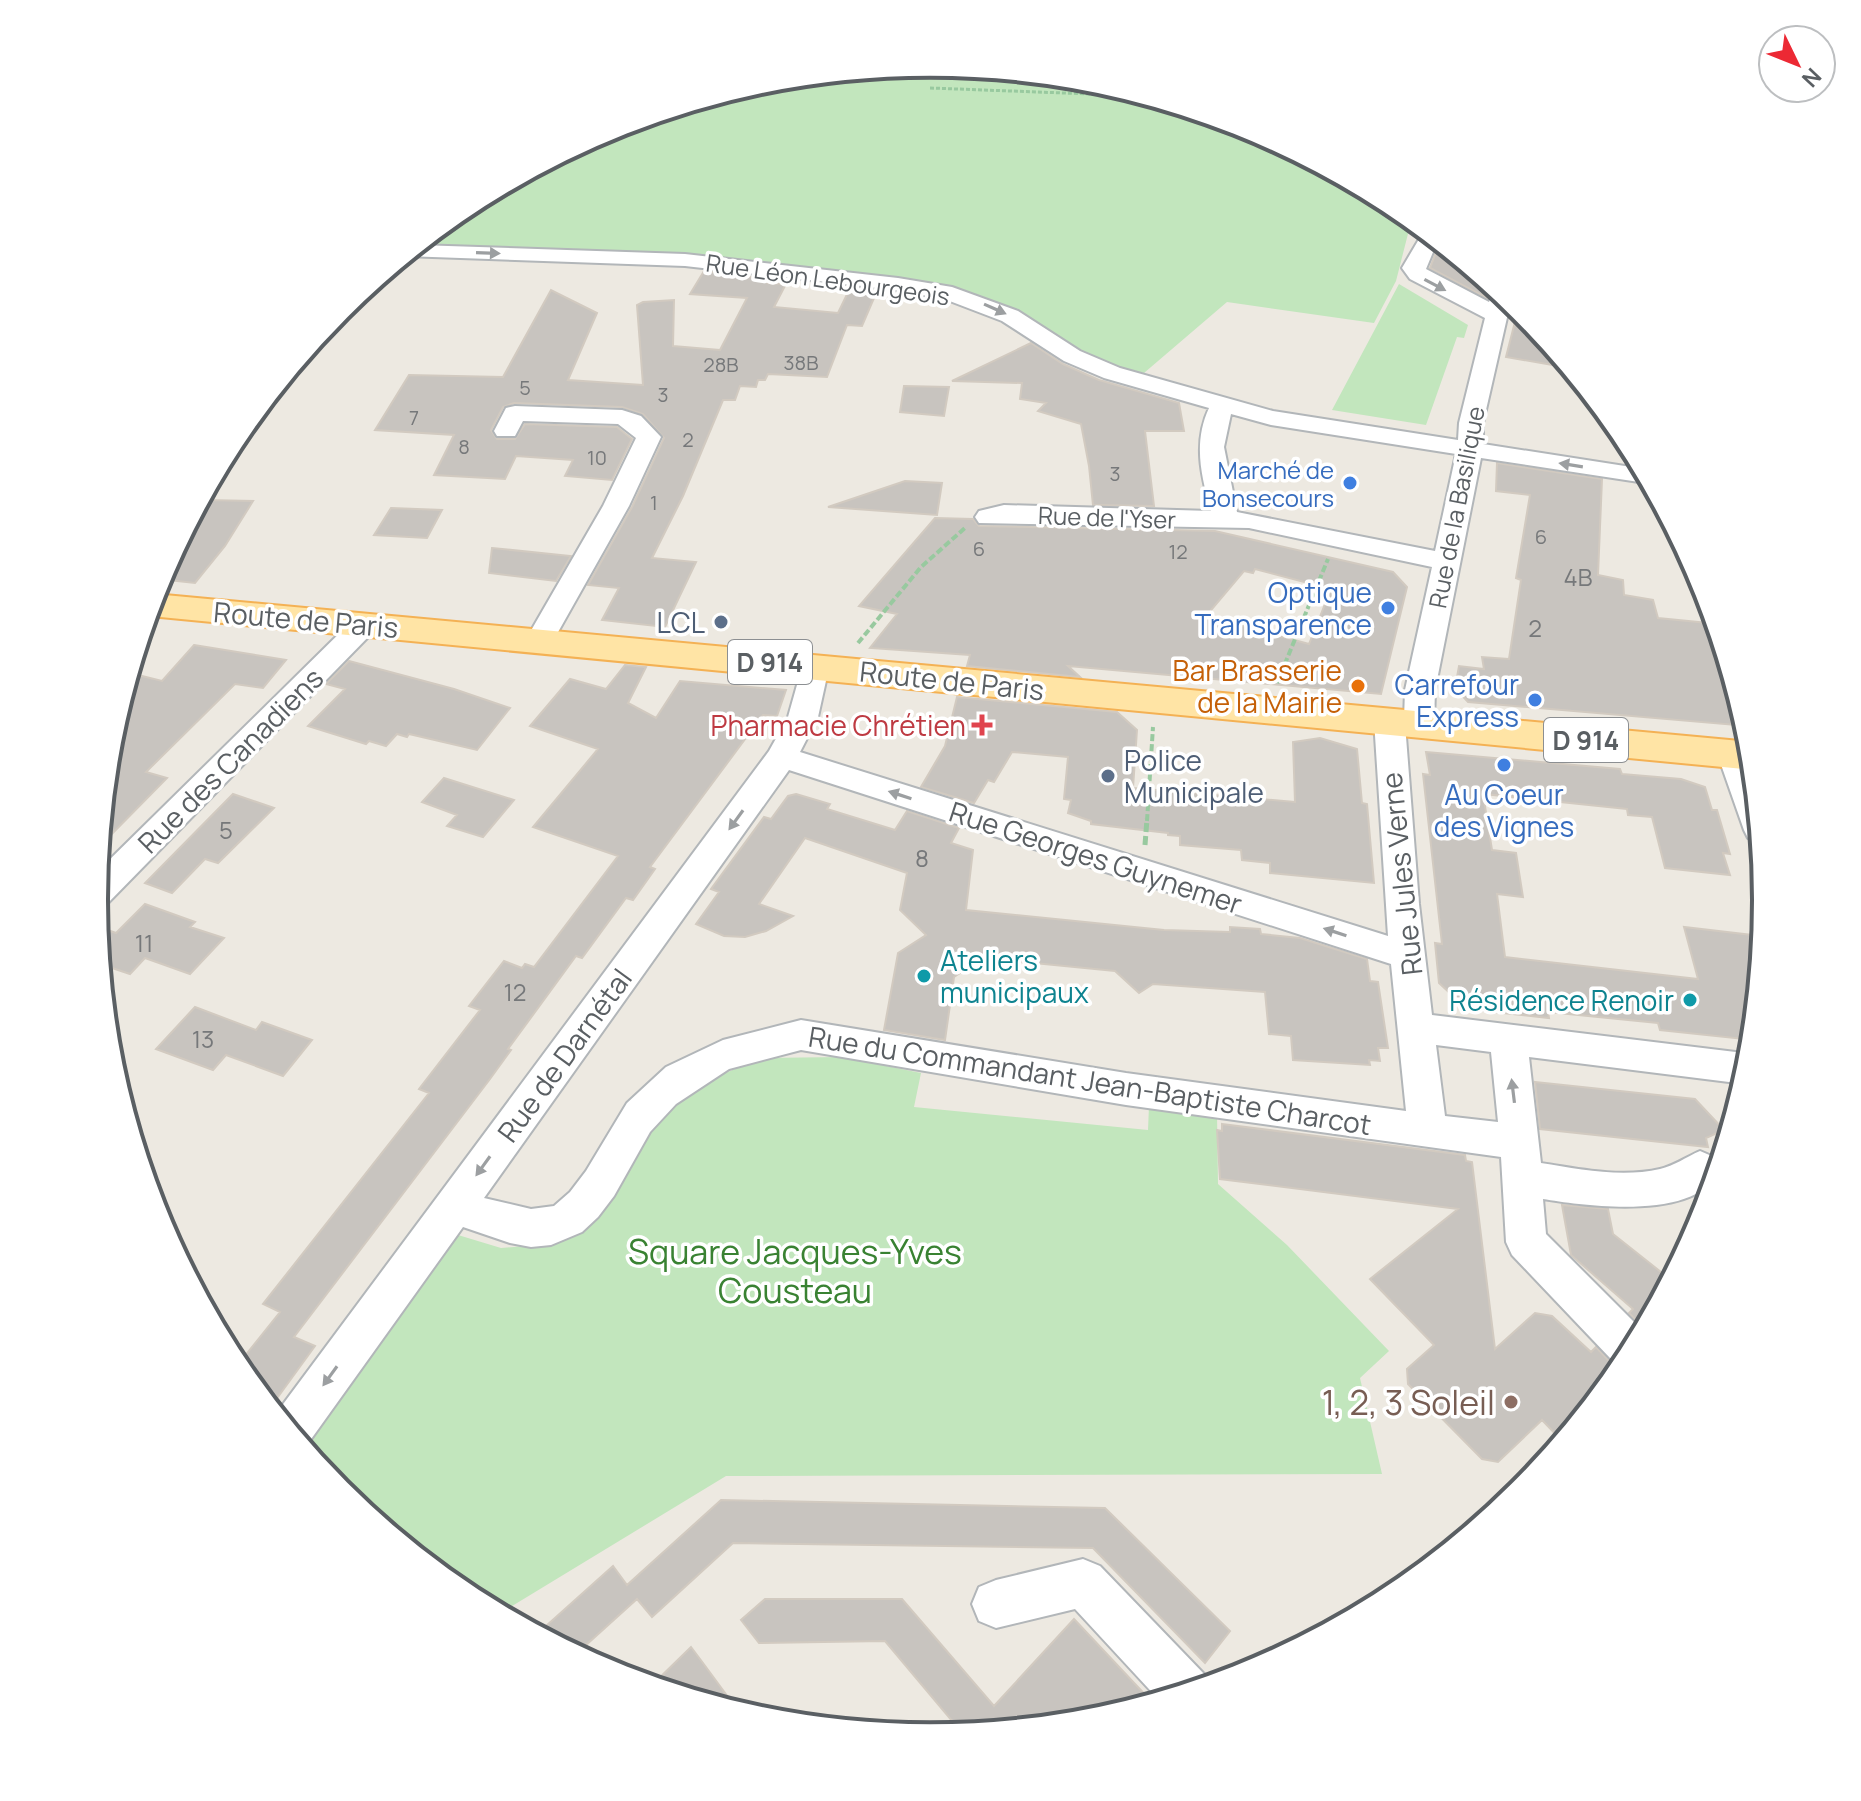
<svg xmlns="http://www.w3.org/2000/svg" width="1861" height="1801" font-family="Manrope,sans-serif">
<style>
.green{fill:#c2e6bd}
.building{fill:#c8c4bf;stroke:#d2cac0;stroke-width:2;fill-rule:evenodd}
.lines{fill:none;stroke-linecap:round;stroke-linejoin:round}
.minor-casing{stroke:#b2b6b9;stroke-width:4}
.major-casing{stroke:#f4b154;stroke-width:4}
.path-far2{stroke:#98c99f;stroke-width:3;stroke-dasharray:4 2;stroke-linecap:butt}
.path-far1{stroke:#98c99f;stroke-width:4;stroke-dasharray:7 3;stroke-linecap:butt}
.path{stroke:#98c99f;stroke-width:5;stroke-dasharray:9 4;stroke-linecap:butt}
.minor{fill:#fff;fill-rule:evenodd}
.major{fill:#ffe4a5;fill-rule:evenodd}
.oneway{fill:#9c9fa1}
.shop-dot{fill:#3f7fe0;stroke:#fff;stroke-width:3}
.service-dot{fill:#5c6f8a;stroke:#fff;stroke-width:3}
.food-dot{fill:#e8710a;stroke:#fff;stroke-width:3}
.health-dot{fill:#e0444e;stroke:#fff;stroke-width:3}
.culture-dot{fill:#0f9aa8;stroke:#fff;stroke-width:3}
.education-dot{fill:#8d6e63;stroke:#fff;stroke-width:3}
.labels{text-anchor:middle;dominant-baseline:central;stroke-width:7;stroke-linejoin:round;paint-order:stroke}
.far-number-label{font-size:20px;fill:#76787a}
.far-street-label{font-size:24px;fill:#5a5f63;stroke:#fff}
.far-shop-label{font-size:24px;fill:#366cbe;stroke:#fff;text-anchor:end}
.number-label{font-size:24px;fill:#76787a}
.shield{fill:#fff;stroke:#8c8f92;stroke-width:2}
.shield-label{font-size:26px;font-weight:bold;fill:#5a5f63}
.shop-label{font-size:28px;fill:#366cbe;stroke:#fff;text-anchor:end}
.street-label{font-size:28px;fill:#5a5f63;stroke:#fff}
.service-label{font-size:28px;fill:#4e5e75;stroke:#fff;text-anchor:end}
.food-label{font-size:28px;fill:#c56008;stroke:#fff;text-anchor:end}
.health-label{font-size:28px;fill:#be3a42;stroke:#fff;text-anchor:end}
.culture-label{font-size:28px;fill:#0d838f;stroke:#fff;text-anchor:start}
.near-park-label{font-size:34px;fill:#398232;stroke:#fff}
.near-education-label{font-size:34px;fill:#785e54;stroke:#fff;text-anchor:end}
.rim{fill:none;stroke:#5a5f63;stroke-width:4}
</style>
<rect width="100%" height="100%" fill="#ede9e1"/>
<path class="green" d="M931 64 1094 80 1251 128 1396 205 1412 218 1396 281 1374 323 1227 302 1144 373 1092 360 982 296 899 280 742 259 413 248 466 205 611 128 768 80Z
M1399 284 1468 325 1464 338 1457 337 1426 425 1332 410Z
M842 1057 921 1073 914 1107 1148 1130 1149 1106 1217 1113 1218 1184 1287 1245 1389 1351 1360 1378 1382 1474 726 1476 499 1614C432 1578 353 1509 305 1450L458 1235 501 1248 546 1244 678 1093 761 1058Z"/>
<path class="building" d="M1440 242 1493 285 1487 298 1430 268Z
M704 271 771 279 768 283 786 284 774 307 838 313 850 288 877 291 862 326 847 325 827 377 768 374 765 380H758L756 387 740 386 735 400H723L683 496 652 558 696 562 665 627 602 620 619 588 588 585 632 507 664 438 643 414 622 407 514 403 503 407 491 430 497 439H515L525 424 617 427 632 439 612 480 565 476 573 460 516 456 505 479 434 475 454 435 375 430 409 375 503 377 551 290 597 313 568 380 643 385 637 305 643 302 674 300 673 346 720 350 747 298 690 294Z
M1519 306 1522 309 1570 368 1506 357Z
M1031 343 1063 364 1099 380 1179 403 1184 431H1145L1154 506 1093 505 1089 466 1081 424 1038 411 1046 403 1020 399 1022 383 952 381Z
M904 386 949 387 944 416 900 412Z
M1497 463 1602 479 1598 575 1623 580 1624 595 1653 600 1658 618 1708 623 1732 689 1736 690 1747 726 1468 702 1455 688 1459 666 1484 669 1482 657 1509 659 1521 580 1516 578 1530 495 1496 491Z
M905 481 942 483 937 515 828 507Z
M205 500 253 501 225 546 195 583 158 579 185 530Z
M391 508 442 510 427 538 374 535Z
M935 518 973 519 979 526 1215 531 1393 572 1407 587 1381 694 1068 666 1080 677 967 666 970 655 870 648 897 614 859 606ZM1255 569 1331 589 1309 644 1206 616 1244 571 1253 573Z
M492 548 571 556 556 581 489 573Z
M194 645 286 660 263 688 235 684 146 772 167 778 99 847 110 737 130 673 162 681Z
M349 661 454 689 510 708 477 750 409 734 407 737 397 734 386 746 369 741 366 744 308 726 345 689 326 684Z
M625 665 646 667 628 703 656 718 680 681 786 690 777 716 763 715 650 867 655 869 633 900 626 898 582 958 576 956 508 1049 511 1050 490 1079 294 1337 315 1346 275 1401 256 1391 236 1367 280 1312 263 1304 429 1093 419 1089 480 1010 469 1006 504 961 522 968 525 964 534 967 618 856 533 827 598 749 530 726 570 679 606 689Z
M957 697 1117 712 1137 730 1133 788 1295 802 1293 742 1320 738 1357 749 1362 803 1367 804 1374 883 1270 873V863L1242 860 1241 850 1180 845V836L1168 835V833L1091 824V821L1068 813 1071 800 1064 799 1068 757 1012 752 994 782 988 780 974 803 921 787 945 746Z
M1426 752 1620 769 1622 774 1681 779 1705 787 1712 810H1717L1730 854 1723 853 1730 875 1665 868 1652 817 1628 815 1627 809 1483 794 1492 850 1516 853 1523 897 1497 894 1505 957 1698 979 1684 927 1752 935 1757 952H1762L1753 1040 1660 1030 1658 1023 1548 1012 1549 1018 1467 1009 1439 983 1435 943 1442 944 1423 774 1430 775Z
M444 778 514 800 483 837 447 826 457 815 422 802Z
M233 794 274 808 218 863 205 859 172 893 145 883Z
M796 794 830 804 827 809 895 830 907 811 959 828 951 843 973 850 966 910 1164 930 1230 932V927L1260 929 1261 934 1300 938 1367 959 1370 981 1378 982 1388 1048H1378L1380 1061 1369 1060 1370 1065 1293 1060 1291 1036 1269 1034 1265 992 1153 984 1139 993 1115 971 983 958 954 977 945 1040 884 1030 898 953 926 935 900 910 907 873 805 838 759 904 793 916 766 931 745 937 724 936 696 924 719 892 711 889 764 817 771 819 788 796Z
M145 904 195 922 190 927 224 938 190 974 145 958 130 974 100 964 97 926 116 933Z
M195 1007 256 1030 262 1022 312 1040 283 1076 226 1055 213 1070 156 1049Z
M1535 1082 1695 1099 1724 1130 1706 1138 1708 1147 1540 1129Z
M1222 1124 1465 1155 1466 1161 1472 1162 1495 1349 1535 1313 1552 1316 1591 1352 1596 1347 1608 1360 1626 1366 1563 1442 1542 1420 1498 1462 1482 1459 1408 1384 1407 1369 1434 1345 1370 1279 1458 1209 1220 1179 1217 1130 1222 1131Z
M1562 1205 1608 1209 1613 1234 1671 1280 1645 1330 1629 1313 1633 1309 1571 1255Z
M721 1500 1105 1508 1230 1631 1205 1663 1093 1548 733 1543 652 1617 637 1599 575 1655 537 1634 613 1566 627 1585Z
M765 1599H902L994 1706 1074 1619 1153 1703 1093 1721 963 1734 885 1641 759 1643 741 1620Z
M691 1647 703 1663 739 1712 651 1686Z"/>
<g class="lines">
<defs>
<path id="minor" d="M1425 229 1438 240 1426 269 1489 302 1495 287 1511 300 1483 423V444L1644 469 1652 484 1481 458 1435 690 1434 723 1430 730 1419 733 1408 730 1405 724 1419 904 1432 1015 1752 1054 1745 1084 1529 1057 1541 1163C1579 1169 1621 1178 1660 1169 1674 1166 1686 1157 1700 1151L1714 1157 1719 1168C1702 1222 1585 1206 1543 1199L1546 1234 1640 1328 1643 1334 1627 1363 1610 1358 1512 1255 1506 1242 1501 1157 1126 1105 801 1050 729 1069 676 1104 650 1132 614 1196 598 1217 582 1232 551 1245 531 1247 510 1243 463 1227 304 1449 275 1415 769 751 788 717 804 660 814 657 824 660 829 667 818 717 800 752 1388 936 1374 720 1378 713 1389 710 1400 713 1404 720 1405 690 1432 567 1249 528 979 523 975 517 979 511 1004 505 1211 511C1201 476 1193 442 1209 408L1104 378 1064 361 1002 321 947 300 898 290 685 266 404 256 417 245 685 254 898 278 952 287 1018 311 1080 351 1120 368 1273 411 1458 440 1459 423 1485 318 1410 279 1402 268ZM1231 414 1271 425 1456 454 1435 551 1237 512 1224 447ZM789 770 1391 964 1406 1111 1126 1073 801 1020 723 1040 666 1067 627 1103 586 1171 570 1192 554 1206 531 1209 484 1198ZM1436 1045 1491 1052 1498 1122 1445 1116Z
M515 406 622 410 641 416 661 437 629 506 553 641 549 648 539 650 529 648 525 641 603 506 636 438 618 424 523 421 515 436H497L494 431 506 408Z
M365 615 375 618 379 624 375 630 106 905 95 909 97 872 355 618Z
M1733 742 1744 745 1754 768 1760 842 1748 838 1744 830 1717 753 1722 745Z
M1083 1559 1100 1566 1205 1675 1209 1686 1160 1701 1075 1609 996 1628 979 1621 972 1604 979 1587 996 1580Z"/>
<path id="major" d="M154 594 1751 742 1754 770 150 616H147Z"/>
</defs>
<use href="#minor" class="minor-casing"/>
<use href="#major" class="major-casing"/>
<path class="path-far2" d="M930 88 1145 96"/>
<path class="path-far1" d="M858 643 921 567 965 528
M1277 683 1328 559
M1147 821 1153 727"/>
<path class="path" d="M1145 845 1147 819"/>
<use href="#minor" class="minor"/>
<use href="#major" class="major"/>
</g>
<defs><path id="oneway-solid" d="M-6-.8H1V-3.2L6.5 0L1 3.2V.8H-6Z" transform="scale(2)"/></defs>
<g class="oneway">
<use href="#oneway-solid" transform="translate(488 253) rotate(2)"/>
<use href="#oneway-solid" transform="translate(1435 285) rotate(28)"/>
<use href="#oneway-solid" transform="translate(995 309) rotate(24)"/>
<use href="#oneway-solid" transform="translate(1571 465) rotate(-171)"/>
<use href="#oneway-solid" transform="translate(900 795) rotate(-162)"/>
<use href="#oneway-solid" transform="translate(736 820) rotate(126)"/>
<use href="#oneway-solid" transform="translate(1335 932) rotate(-162)"/>
<use href="#oneway-solid" transform="translate(1513 1091) rotate(-97)"/>
<use href="#oneway-solid" transform="translate(483 1166) rotate(126)"/>
<use href="#oneway-solid" transform="translate(330 1376) rotate(126)"/>
</g>
<g class="shop-dot">
<circle cx="1350" cy="483" r="8"/>
<circle cx="1388" cy="608" r="8"/>
<circle cx="1535" cy="700" r="8"/>
<circle cx="1504" cy="765" r="8"/>
</g>
<g class="service-dot">
<circle cx="721" cy="622" r="8"/>
<circle cx="1108" cy="776" r="8"/>
</g>
<circle class="food-dot" cx="1358" cy="686" r="8"/>
<path class="health-dot" d="M978 713h8v8h8v8h-8v8h-8v-8h-8v-8h8z"/>
<g class="culture-dot">
<circle cx="924" cy="976" r="8"/>
<circle cx="1690" cy="1000" r="8"/>
</g>
<circle class="education-dot" cx="1511" cy="1402" r="8"/>
<g class="labels">
<g class="far-number-label">
<text x="801" y="362">38B</text>
<text x="721" y="364">28B</text>
<text x="525" y="387">5</text>
<text x="663" y="394">3</text>
<text x="414" y="417">7</text>
<text x="688" y="439">2</text>
<text x="464" y="446">8</text>
<text x="597" y="457">10</text>
<text x="1115" y="473">3</text>
<text x="654" y="502">1</text>
<text x="1541" y="536">6</text>
<text x="979" y="548">6</text>
<text x="1178" y="551">12</text>
</g>
<g class="far-street-label">
<text transform="translate(828 279) rotate(8)">Rue Léon Lebourgeois</text>
<text transform="translate(1456 507) rotate(-79)">Rue de la Basilique</text>
<text transform="translate(1107 517) rotate(2)">Rue de l'Yser</text>
</g>
<g class="far-shop-label">
<text x="1334" y="469">Marché de<tspan x="1334" dy="28">Bonsecours</tspan></text>
</g>
<g class="number-label">
<text x="1578" y="576">4B</text>
<text x="1535" y="627">2</text>
<text x="226" y="829">5</text>
<text x="922" y="857">8</text>
<text x="144" y="942">11</text>
<text x="515" y="991">12</text>
<text x="203" y="1038">13</text>
</g>
<g class="shield">
<rect x="728" y="640" width="84" height="44" rx="6"/>
<rect x="1544" y="718" width="84" height="44" rx="6"/>
</g>
<g class="shield-label">
<text x="770" y="662">D 914</text>
<text x="1586" y="740">D 914</text>
</g>
<g class="shop-label">
<text x="1372" y="592">Optique<tspan x="1372" dy="32">Transparence</tspan></text>
<text x="1519" y="684">Carrefour<tspan x="1519" dy="32">Express</tspan></text>
<text x="1504" y="794" text-anchor="middle">Au Coeur<tspan x="1504" dy="32">des Vignes</tspan></text>
</g>
<g class="street-label">
<text transform="translate(306 619) rotate(5)">Route de Paris</text>
<text transform="translate(952 680) rotate(6)">Route de Paris</text>
<text transform="translate(230 760) rotate(-45)">Rue des Canadiens</text>
<text transform="translate(1096 857) rotate(18)">Rue Georges Guynemer</text>
<text transform="translate(1401 874) rotate(-96)">Rue Jules Verne</text>
<text transform="translate(564 1055) rotate(-54)">Rue de Darnétal</text>
<text transform="translate(1090 1080) rotate(9)">Rue du Commandant Jean-Baptiste Charcot</text>
</g>
<g class="service-label">
<text x="705" y="622">LCL</text>
<text x="1124" y="760" text-anchor="start">Police<tspan x="1124" dy="32">Municipale</tspan></text>
</g>
<g class="food-label">
<text x="1342" y="670">Bar Brasserie<tspan x="1342" dy="32">de la Mairie</tspan></text>
</g>
<g class="health-label">
<text x="966" y="725">Pharmacie Chrétien</text>
</g>
<g class="culture-label">
<text x="940" y="960">Ateliers<tspan x="940" dy="32">municipaux</tspan></text>
<text x="1674" y="1000" text-anchor="end">Résidence Renoir</text>
</g>
<g class="near-park-label">
<text x="795" y="1251">Square Jacques-Yves<tspan x="795" dy="39">Cousteau</tspan></text>
</g>
<g class="near-education-label">
<text x="1495" y="1402">1, 2, 3 Soleil</text>
</g>
</g>
<path d="M0 0H1861V1801H0ZM108 900a822 822 0 1 1 1644 0a822 822 0 1 1-1644 0Z" fill="#fff" fill-rule="evenodd"/>
<path class="rim" d="M108 900a822 822 0 1 1 1644 0a822 822 0 1 1-1644 0Z"/>
<g transform="translate(1797 64) rotate(133)"><circle r="38" fill="#ffffff" stroke="#bdbfc1" stroke-width="2"/>
<path d="M0-6L14 30L0 20L-14 30Z" fill="#ec2934"/>
<text y="-12" font-size="22" font-weight="bold" text-anchor="middle" fill="#5a5f63">N</text>
</g>
</svg>
